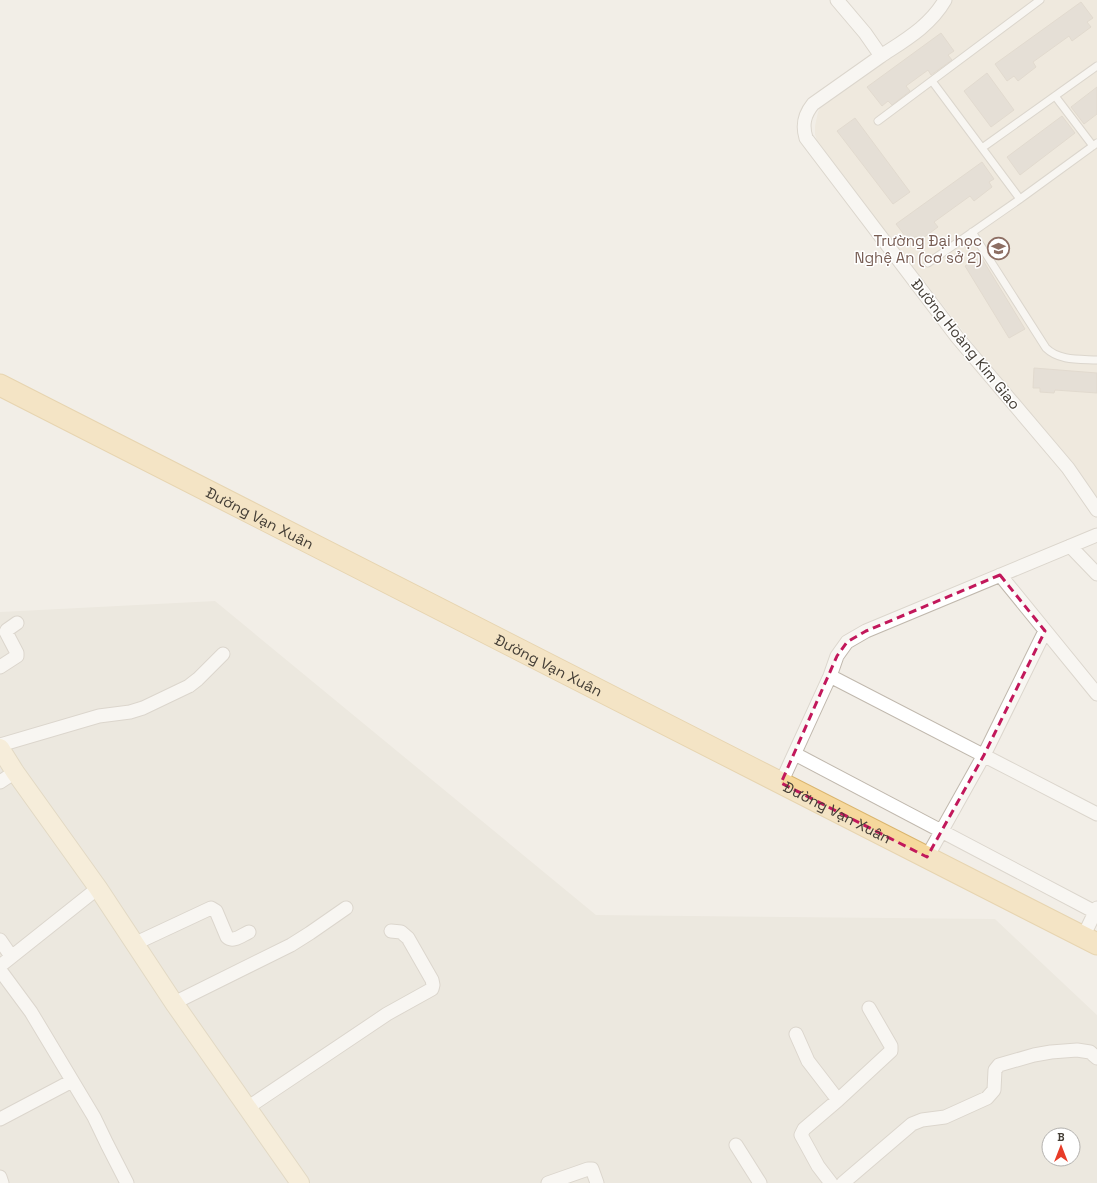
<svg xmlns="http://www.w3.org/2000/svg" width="1097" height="1183" font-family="'Space Grotesk',sans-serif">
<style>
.residential{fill:#e5e0d5;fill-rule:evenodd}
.education{fill:#eae2d2}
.building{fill:#d6ccc0;stroke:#cdc1b1}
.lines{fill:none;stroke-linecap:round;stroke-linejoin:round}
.lane-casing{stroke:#c0b8ad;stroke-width:9}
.street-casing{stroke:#c0b8ad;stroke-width:15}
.secondary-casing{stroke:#cebe9a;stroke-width:20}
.primary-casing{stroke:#d9b46d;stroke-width:23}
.lane{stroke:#fff;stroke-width:7}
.street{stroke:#fff;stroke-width:13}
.secondary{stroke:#faecc9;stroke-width:18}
.primary{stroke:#f6d89c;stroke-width:21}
.marked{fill:none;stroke:#c2185b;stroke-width:3;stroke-dasharray:8 5;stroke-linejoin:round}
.labels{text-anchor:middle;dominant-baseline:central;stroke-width:3;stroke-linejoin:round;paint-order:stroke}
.education-label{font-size:15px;fill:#785e54;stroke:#fff;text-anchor:end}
.street-label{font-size:15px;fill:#443e36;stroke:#fff}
</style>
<rect width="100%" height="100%" fill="#f2eee7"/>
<path class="residential" d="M215 601 596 915 995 919 1097 1015V1183H0V612ZM1049 1135H1073V1159H1049Z"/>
<path class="education" d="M947 0H1097V498L1070 460 980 353 818 145 815 134V126L818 112 821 106Z"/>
<path class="building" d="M1081 2 1093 18 1087 22 1091 27 1072 41 1069 36 1033 62 1036 67 1018 81 1014 76 1007 81 995 64Z
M941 33 954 51 948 55 952 60 931 75 928 70 906 86 910 91 892 105 888 101 882 106 867 87Z
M987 73 1014 110 991 127 964 91Z
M1097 87V114L1084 124 1071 107Z
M1062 116 1075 133 1020 175 1007 157Z
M855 118 910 192 893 204 837 131Z
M982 162 994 179 989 182 992 187 974 201 970 196 934 222 938 227 919 241 916 236 909 241 896 224Z
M981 257 1025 329 1009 338 965 266Z
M1034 368 1097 373V393L1055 390 1054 393 1040 392V388H1033Z"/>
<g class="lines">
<defs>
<path id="lane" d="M932 81 1020 199
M1055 96 1093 146
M878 121 1040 0
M982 148 1097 66
M972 232 1046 348C1059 361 1080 359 1097 360
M928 263 1020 199 1097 143"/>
<path id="street" d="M837 0 865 33 881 56 813 104C804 115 802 125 806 138L957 337 1068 468 1097 510
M881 56C905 40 930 26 945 0
M1070 546 1097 574
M1000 575 1097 694
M0 667 17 656V653L6 632 7 630 17 623
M830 676 1097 814
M0 745 99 716 130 712 143 708 189 686 198 679 223 654
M795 754 1097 913
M0 782 15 772
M781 783 830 676 837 656 847 642 866 631 1097 535
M927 857 984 755 1045 631
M1083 937 1097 908
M0 940 11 956
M134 944 211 908 216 911 227 937C233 943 242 935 249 932
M0 966 98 888
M0 970 31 1012 94 1117 107 1144 127 1183
M174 1003 291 945 310 933 346 908
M796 1034 808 1061 838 1100
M247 1108 387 1014 432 989 433 985 432 980 408 938 401 932 391 931
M0 1119 72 1081
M736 1145 760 1183
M0 1177 2 1183
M548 1183 588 1169H592L597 1183
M831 1183 818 1166 801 1135 804 1129 838 1100 891 1051V1046L869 1008
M843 1183 912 1124 922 1120 945 1117 987 1098 994 1090 995 1070 999 1065 1034 1055 1051 1052 1077 1050 1090 1052 1097 1058"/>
<path id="secondary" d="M0 748 15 772 98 888 174 1003 300 1183"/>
<g id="primary">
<path id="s1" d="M0 385 1097 944"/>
</g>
</defs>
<use href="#lane" class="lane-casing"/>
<use href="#street" class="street-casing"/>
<use href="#secondary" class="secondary-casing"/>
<use href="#primary" class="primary-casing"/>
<use href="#lane" class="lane"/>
<use href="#street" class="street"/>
<use href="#secondary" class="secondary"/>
<use href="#primary" class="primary"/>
</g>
<path d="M0 0H1097V1183H0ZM1000 575 1045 631 984 755 927 857 781 783 837 656 847 642 866 631Z" fill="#f2eee7" fill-opacity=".55" fill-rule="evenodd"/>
<path class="marked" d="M1000 575 1045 631 984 755 927 857 781 783 837 656 847 642 866 631Z"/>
<defs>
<symbol id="university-ring" viewBox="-11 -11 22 22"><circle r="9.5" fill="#fff" stroke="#8d6e63" stroke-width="1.5"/><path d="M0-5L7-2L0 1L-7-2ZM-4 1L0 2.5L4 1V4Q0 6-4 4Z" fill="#8d6e63"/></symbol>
</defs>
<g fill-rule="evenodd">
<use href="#university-ring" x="986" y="236" width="25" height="25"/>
</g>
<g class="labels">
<g class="education-label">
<text x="982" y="240">Trường Đại học<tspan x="982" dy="17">Nghệ An (cơ sở 2)</tspan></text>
</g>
<g class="street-label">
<text transform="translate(966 344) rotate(51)">Đường Hoàng Kim Giao</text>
<text stroke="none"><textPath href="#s1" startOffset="292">Đường Vạn Xuân</textPath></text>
<text stroke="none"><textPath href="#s1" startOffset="616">Đường Vạn Xuân</textPath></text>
<text stroke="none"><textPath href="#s1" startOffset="940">Đường Vạn Xuân</textPath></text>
</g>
</g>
<g transform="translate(1061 1147)"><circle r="19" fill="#ffffff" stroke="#b4b2af"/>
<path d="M0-3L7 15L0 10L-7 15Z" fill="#e83c28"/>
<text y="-6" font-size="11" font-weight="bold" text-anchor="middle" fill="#443e36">B</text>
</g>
</svg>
